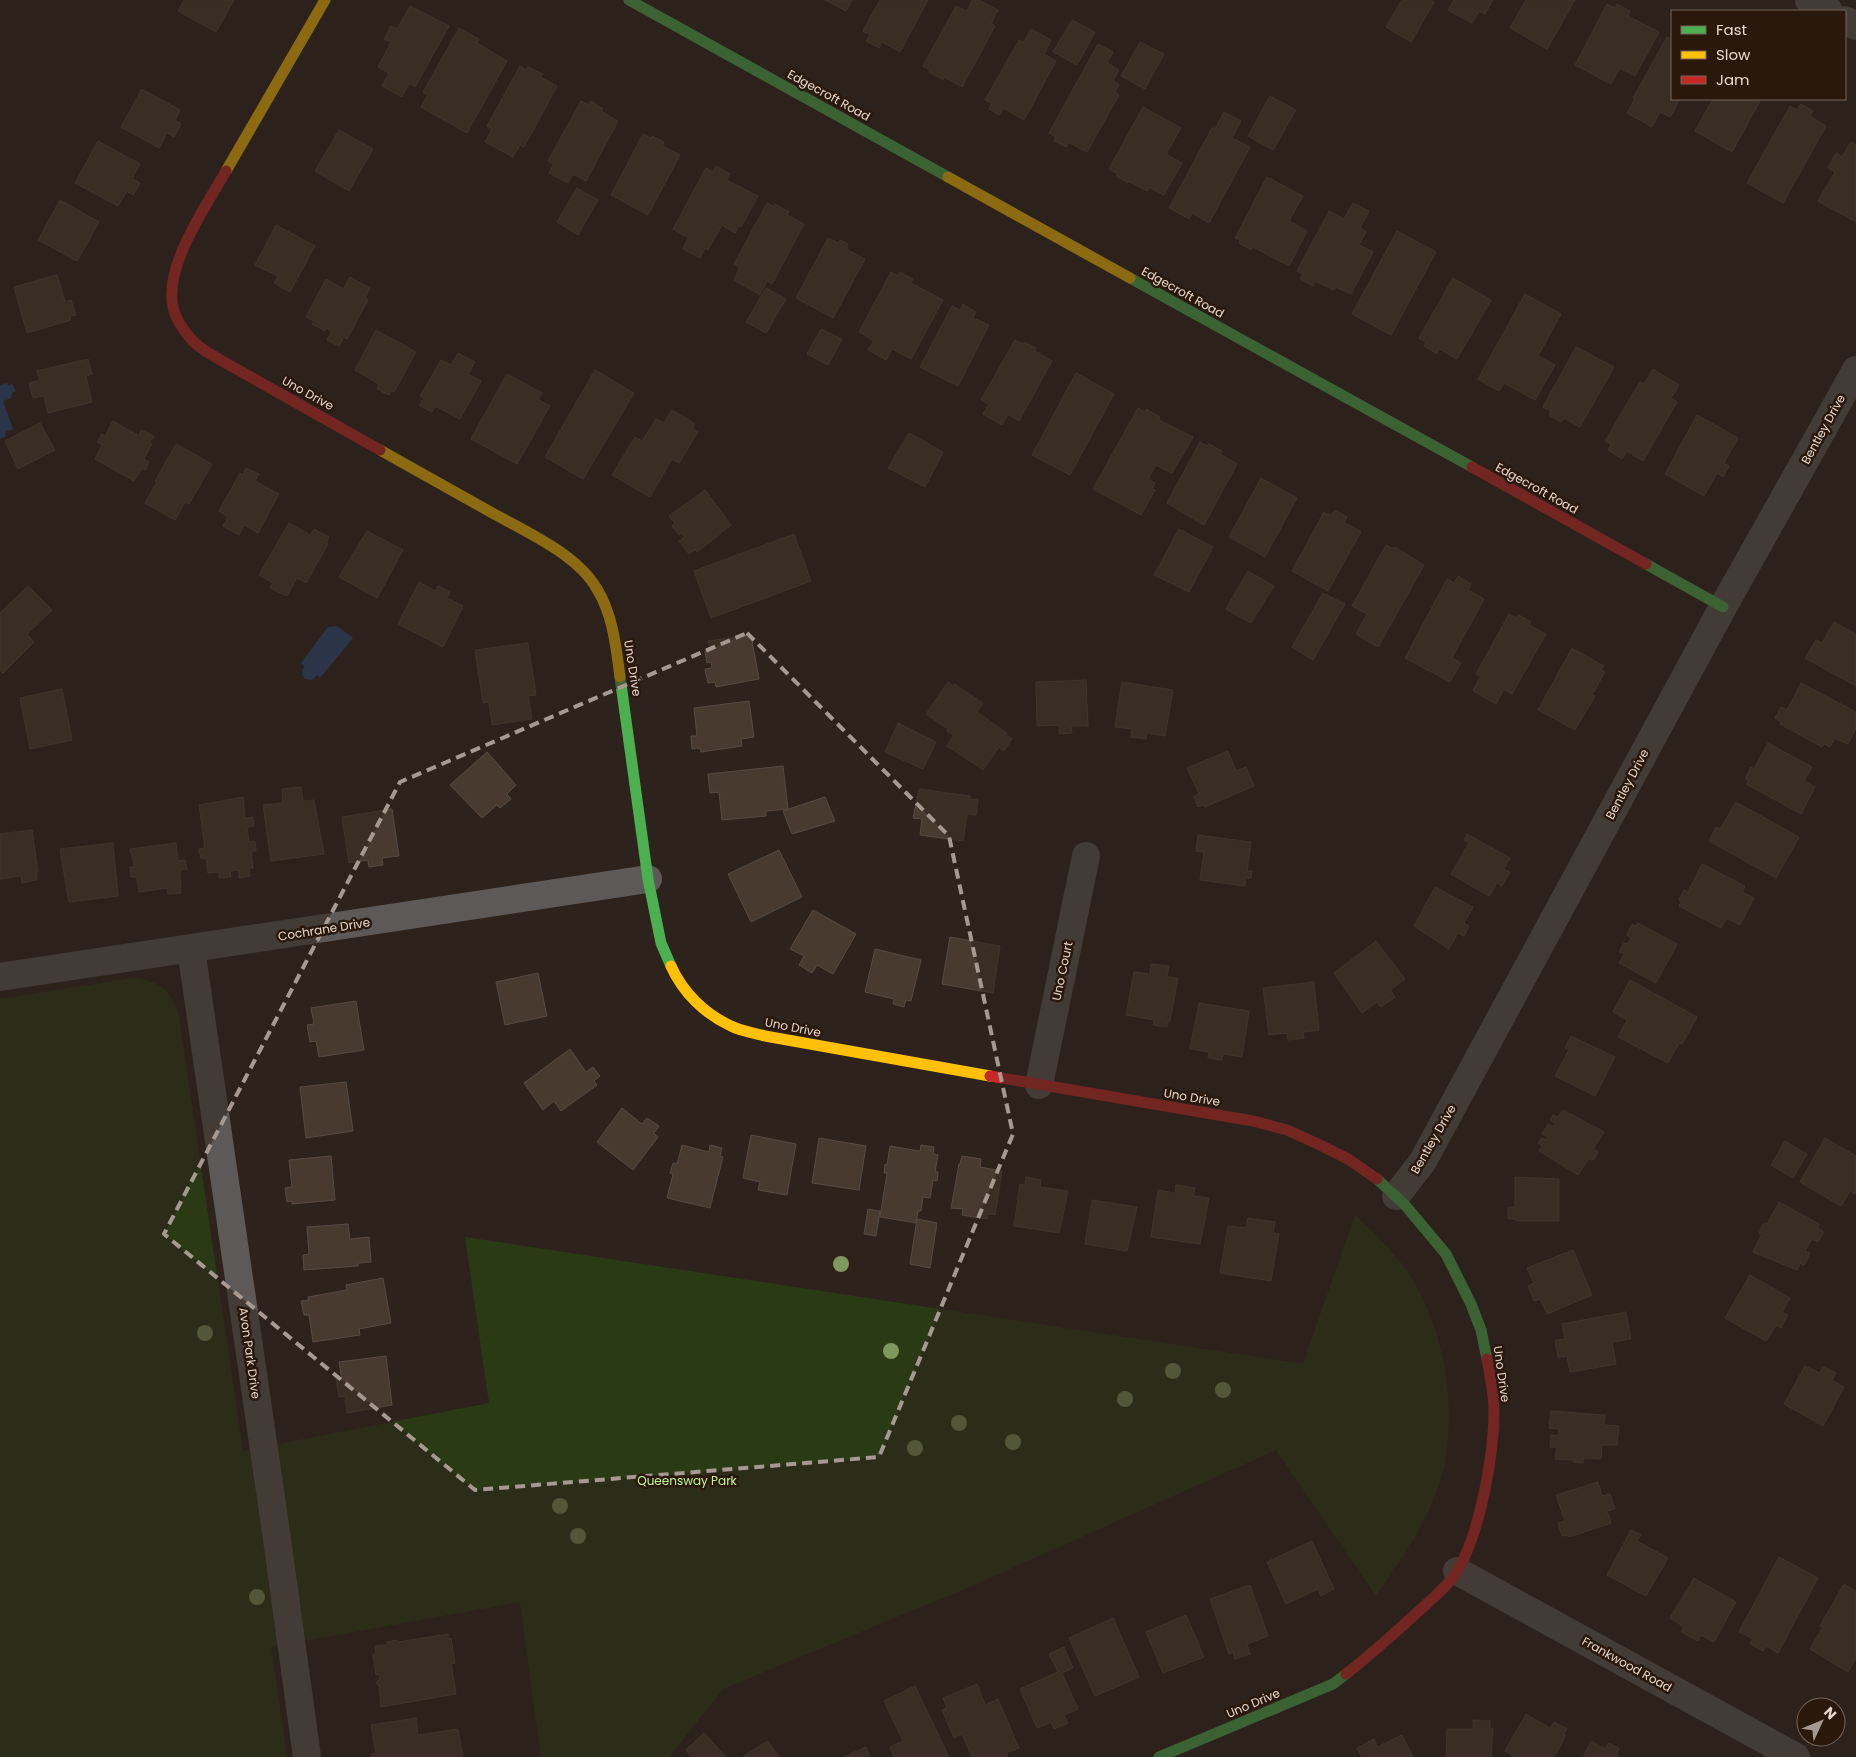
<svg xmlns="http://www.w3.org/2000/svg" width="1856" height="1757" font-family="Poppins,sans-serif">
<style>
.green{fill:#2a3a15}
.water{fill:#294a80}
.building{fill:#493a30;stroke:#554b45}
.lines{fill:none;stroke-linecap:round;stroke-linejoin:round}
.street{stroke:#5d5958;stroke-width:28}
.fast{stroke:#4caf50;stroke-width:11}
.slow{stroke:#ffc107;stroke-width:11}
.jam{stroke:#c62828;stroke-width:11}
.tree{fill:#7f985d}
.marked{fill:none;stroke:#a69991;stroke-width:4;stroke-dasharray:10 6;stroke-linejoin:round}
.labels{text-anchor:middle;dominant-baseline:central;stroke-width:5;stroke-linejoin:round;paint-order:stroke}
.street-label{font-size:12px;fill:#e6d8d0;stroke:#2b180c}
.park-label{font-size:12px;fill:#c1f793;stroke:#2b180c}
</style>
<rect width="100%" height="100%" fill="#2e231c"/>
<path class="green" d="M133 978C158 981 168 988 178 1011L243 1451 489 1403 465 1237 1303 1364 1355 1215C1374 1233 1392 1250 1407 1271 1443 1326 1456 1397 1445 1461 1442 1480 1433 1501 1425 1518 1412 1546 1393 1571 1376 1596L1276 1450 974 1585 723 1689 669 1757H541L520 1602 271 1647 287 1757H0V999Z"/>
<path class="water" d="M7 383 8 385 12 384 16 391 12 393 11 398 3 401 13 429 5 432 6 436 0 439V385Z
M337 626 353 638 320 678 317 675 312 680 305 679 302 674 304 666 301 663 328 627Z"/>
<path class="building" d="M184 0H234L216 32 178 11Z
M825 0H852L846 11Z
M880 0H928L900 52 882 42 879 48 866 41 870 35 863 31Z
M972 0H979L998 10 991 23 995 26 962 87 944 77 943 80 929 72 930 70 923 66 956 6 967 11Z
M1402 0H1430L1434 2 1411 42 1386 27Z
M1454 0H1493L1485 14 1479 11 1472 23 1448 10Z
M1526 0H1575L1547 49 1510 28Z
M1607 4 1615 8 1617 4 1630 11 1628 16 1659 32 1635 76 1620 68 1611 84 1575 65Z
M410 6 449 26 415 87 409 83 402 97 382 86 389 73 378 67 391 42 384 39 391 26 397 29Z
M1072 20 1095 32 1077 65 1053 52Z
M459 28 479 39 477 43 507 61 467 133 421 107 428 95 423 92Z
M1031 29 1051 40 1044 54 1056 61 1024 120 1003 108 999 115 989 109 992 103 985 100 1019 40 1024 42Z
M1667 37 1672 40V99H1680L1670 117 1660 112 1652 127 1627 113 1635 99 1633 98Z
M1140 42 1164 54 1145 89 1121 76Z
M1098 44 1113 52 1107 63 1119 70 1113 81 1119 85 1115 92 1119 95 1087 152 1068 142 1066 147 1054 141 1056 137 1049 133Z
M520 66 527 70 528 67 543 74 540 77 557 86 524 147 520 145 513 157 485 142 492 129 487 126Z
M142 89 180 110 175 120 181 124 174 137 167 133 159 148 121 127Z
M1270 96 1296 110 1273 150 1248 136Z
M1713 99H1761L1732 152 1695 131Z
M581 101 589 105 591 101 603 109 601 111 618 121 586 181 573 174 568 183 549 173 554 164 548 161Z
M1801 104 1813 111 1810 116 1826 126 1783 203 1747 183 1790 106 1797 110Z
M1143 107 1181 128 1166 154 1182 163 1164 195 1149 187 1147 191 1128 181V183L1116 176 1118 174 1109 169Z
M1224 112 1241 121 1232 138 1250 147 1209 223 1192 213 1189 219 1169 208 1212 128 1215 129Z
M339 130 373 149 349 191 315 171Z
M643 134 651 138 652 136 664 142 662 146 680 155 648 215 611 195Z
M98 141 140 164 132 179 140 183 133 195 127 191 118 206 75 183Z
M1851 142 1856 145V222L1818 201 1835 172 1828 168 1836 153 1842 157Z
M716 166 730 174 726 180 758 196 741 227 739 225 735 233 722 225 708 250 705 248 700 258 683 249 688 238 673 229 706 168 713 172Z
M1267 177 1303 196 1289 221 1307 231 1289 266 1253 247 1251 250 1239 243 1240 240 1235 238Z
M577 188 598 200 578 235 557 222Z
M60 200 99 222 77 261 38 240Z
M767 203 774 207 775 204 789 212 787 215 804 224 772 284 767 281 760 295 734 280 740 267 734 264Z
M1353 203 1369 211 1360 228 1366 232 1359 245 1373 252 1351 294 1336 287 1334 290 1315 281 1313 286 1300 279 1303 274 1297 271 1329 211 1344 219Z
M276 225 315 246 290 292 274 283 278 276 255 265Z
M1397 231 1436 252 1391 335 1352 314Z
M828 238 839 243 840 240 848 244 846 249 865 259 833 318 796 298Z
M891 272 898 276 900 272 913 279 911 283 943 300 911 359 892 349 886 360 868 350 874 341 859 332Z
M57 275 65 302 71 300 76 315 70 316 71 320 27 333 14 287Z
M350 277 370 288 365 298 368 300 347 339 344 337 339 346 327 340 332 331 326 328 325 331 312 324 314 321 306 317 326 279 343 289Z
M1453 278 1491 300 1457 359 1439 349 1437 354 1424 346 1426 342 1419 338Z
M766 288 786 299 766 333 746 322Z
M1525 294 1561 314 1538 356 1555 365 1535 400 1504 383 1499 391 1478 379Z
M963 304 976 312 973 318 989 325 958 386 920 367 952 306 960 310Z
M821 329 842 339 828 365 807 354Z
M376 330 416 352 394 392 391 391 389 395 377 389 379 384 355 370Z
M1015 340 1023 344 1024 342 1036 348 1035 351 1052 361 1019 421 1008 414 1002 425 983 414 989 404 981 400Z
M1576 347 1614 367 1580 427 1564 418 1561 422 1549 415 1551 411 1543 407Z
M458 353 475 362 468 374 481 381 460 419 435 406 432 412 419 405 424 398 420 396 441 360 451 365Z
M88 359 92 374 86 376 92 402 48 413 44 396 33 398 29 383 40 380 37 371Z
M1653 369 1679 385 1671 398 1677 402 1643 461 1627 451 1622 459 1608 450 1611 444 1605 441 1640 382 1644 384Z
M595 370 634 393 583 479 545 457Z
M1076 373 1114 394 1070 475 1032 455Z
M507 374 542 393 538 399 550 406 517 464 471 439Z
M1138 408 1145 412 1146 409 1160 417 1159 420 1193 437 1172 473 1156 465 1148 479 1155 483 1152 489 1155 490 1141 515 1093 489Z
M672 410 695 424 692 429 698 432 679 463 672 459 650 497 612 475 635 437 642 441 656 419 664 423Z
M1697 415 1738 438 1724 463 1729 466 1723 477 1717 473 1704 496 1665 474Z
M113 421 139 436 141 430 154 436 150 442 152 444 144 459 149 462 145 470 142 468 134 481 95 459 102 445 97 442 102 434 105 436Z
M40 423 55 450 18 469 5 441Z
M909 433 943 452 925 487 888 468Z
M1200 442 1207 446 1209 444 1222 451 1220 454 1237 464 1204 525 1167 503Z
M176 444 212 464 189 504 185 502 175 520 145 503 157 482 155 481Z
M246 468 259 474 255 481 279 494 258 533 244 525 239 535 223 526 228 517 219 511 240 473 243 475Z
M1261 478 1297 498 1265 557 1229 537Z
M705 490 731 525 697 552 695 550 689 554 679 541 685 537 682 533 679 535 672 526 675 523 669 516Z
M1335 510 1347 517 1344 522 1361 532 1328 591 1292 571 1324 512 1331 516Z
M289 523 310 535 314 529 329 537 326 543 328 544 306 583 297 578 287 596 270 588 273 583 259 575Z
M1179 529 1213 547 1189 592 1154 575Z
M367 531 403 550 377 598 339 577Z
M794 534 811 581 711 618 694 571Z
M1386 545 1394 549 1395 547 1424 565 1378 647 1356 634 1367 614 1352 606Z
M1248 571 1274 586 1251 623 1226 609Z
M1458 576 1471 584 1468 590 1484 599 1452 658 1461 663 1450 682 1405 658 1447 579 1454 583Z
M419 582 435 591 438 586 450 592 447 598 463 606 443 647 398 624Z
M28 586 52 610 27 634 34 642 3 673 0 670V613Z
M1323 593 1345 604 1313 660 1292 647Z
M1509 614 1517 618 1519 615 1531 622 1529 625 1546 634 1512 694 1504 689 1496 704 1473 691 1480 677 1476 674Z
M1834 622 1856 634V686L1805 658 1816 640 1822 643Z
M751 635 759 679 716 687 715 682 708 683 705 669 712 668 711 662 707 663 705 651 711 650 708 641Z
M528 643 536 695 528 696 532 719 492 725 489 702 483 703 475 650Z
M1572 648 1604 666 1601 670 1605 672 1592 695 1595 696 1575 730 1538 710Z
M1086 680 1088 726H1071L1072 733 1059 734V725L1037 726 1036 682Z
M948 682 953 686 954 684 983 703 977 712 1007 733 1006 734 1012 739 1004 751 999 747 983 770 947 746 954 735 947 731 948 729 926 714Z
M1122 682 1173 690 1165 736 1147 733 1146 739 1131 737 1132 729 1115 727Z
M1801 683 1856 712V728L1848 744 1835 738 1830 747 1824 744 1822 747 1780 724 1781 722 1775 718 1781 707 1787 710Z
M62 689 72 740 30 749 20 698Z
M749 701 754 737 741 739 742 746 701 752 700 748 692 749 691 736H697L694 708Z
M898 723 936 742 923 769 885 752Z
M1768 743 1812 767 1804 781 1815 787 1801 814 1746 784 1749 780 1745 779 1751 767 1754 769Z
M1228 751 1236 771 1246 767 1254 786 1205 807 1204 805 1198 807 1194 796 1199 794 1187 768Z
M487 752 516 785 507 794 511 799 500 808 497 805 482 818 450 785Z
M783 766 788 809 766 811V816L722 820 719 792 710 793 708 774Z
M301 787 303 801 314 800 324 854 271 861 263 805 283 803 282 789Z
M919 789 970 796V799L978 800 976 815 967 814 963 841 920 835 922 819 913 818Z
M243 797 245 818 253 817 254 826 247 827 249 842 255 841 256 851H251L253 868H249L250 876 239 878V870L230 871 231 877 219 878V872L208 873 206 858 201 859 199 849 205 848 199 805Z
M825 797 835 821 792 834 783 811Z
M1736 802 1799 837 1776 878 1709 841 1716 827 1720 829Z
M392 809 399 856 382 858 383 865 369 867 368 860 349 863 342 817Z
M32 830 38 872H36L37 880 22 883 21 876 0 879V834Z
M1467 834 1510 858 1504 869 1510 872 1502 886 1497 883 1489 896 1451 874 1469 843 1464 840Z
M1198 835 1251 842 1247 871H1252L1251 878H1246L1245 886 1200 880 1204 852 1196 851Z
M113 843 118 896 69 902 60 849Z
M176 843 178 861 185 860 187 869 180 870 181 893 168 894 167 888 139 892 137 877H131L130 867H135L130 849Z
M779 850 802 897 751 922 728 874Z
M1702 864 1745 886 1742 892 1754 898 1740 925 1727 918 1721 928 1679 906 1682 901 1679 900 1684 890 1688 892Z
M1435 887 1473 907 1464 923 1469 926 1464 936 1458 933 1449 949 1414 926Z
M813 910 856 934 833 974 817 965 812 973 799 965 804 956 790 949Z
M1638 923 1677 944 1656 983 1619 963 1624 954 1619 952 1624 943 1627 944 1631 938 1627 935 1632 924 1636 926Z
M950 937 1000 946 993 993 942 984Z
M1376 941 1405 979 1390 990 1395 997 1381 1007 1377 1002 1362 1013 1334 973Z
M875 949 921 960 911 1001 906 1000 904 1007 893 1004 894 999 865 992Z
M1151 964 1169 966 1167 977 1178 978 1170 1021H1168L1167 1027 1153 1025 1154 1020 1126 1015 1134 972 1150 974Z
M538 973 547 1016 505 1025 496 982Z
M1630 980 1697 1017 1682 1044 1679 1043 1668 1063 1618 1037 1627 1020 1613 1012Z
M1314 982 1319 1030 1303 1032 1304 1038 1288 1040 1287 1033 1269 1035 1263 988Z
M356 1001 364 1050 319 1057 316 1041 310 1042 307 1025 314 1024 311 1008Z
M1199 1003 1249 1011 1242 1057 1223 1054 1222 1060 1208 1058 1209 1052 1190 1049Z
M1571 1036 1615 1057 1595 1096 1555 1076 1569 1050 1565 1048Z
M570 1049 586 1072 593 1067 600 1076 594 1081 597 1085 561 1111 554 1101 543 1110 524 1083Z
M346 1082 353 1131 306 1138 300 1087Z
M622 1108 642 1124 647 1118 659 1126 654 1133 658 1137 633 1170 597 1142Z
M1563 1110 1604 1132 1593 1149 1598 1152 1593 1160 1589 1158 1578 1175 1539 1151 1542 1146 1538 1143 1542 1138 1546 1140 1548 1137 1542 1134 1548 1124 1554 1127 1556 1123 1550 1120 1553 1115 1558 1117Z
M751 1135 796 1144 787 1195 758 1190 760 1182 743 1178Z
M819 1138 866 1146 859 1190 812 1183Z
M1825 1138 1856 1156V1192L1855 1194 1850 1191 1841 1206 1800 1182Z
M1785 1141 1807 1154 1793 1178 1771 1165Z
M682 1145 709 1152 710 1145 722 1148 720 1156 723 1157 710 1208 667 1198 673 1174 670 1173 673 1163 677 1164Z
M921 1145 934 1147 933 1154 938 1155 935 1172H938L937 1181 933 1180 930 1198 923 1197 921 1211H918L916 1223 880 1217 887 1173H884L885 1164 887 1165 890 1146 920 1151Z
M331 1156 335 1200 292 1204V1201L287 1202 285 1188 292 1187 289 1160Z
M962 1156 981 1159 980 1167 1002 1171 995 1215 988 1214 987 1219 962 1215 963 1209 951 1208 959 1164H960Z
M1026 1177 1041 1180 1040 1187 1068 1191 1059 1233 1014 1226 1020 1184 1025 1185Z
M1515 1177 1559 1179V1221H1516V1219H1508V1207H1515Z
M1176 1185 1195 1188 1193 1196 1209 1198 1200 1244 1151 1237 1158 1190 1175 1193Z
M1092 1200 1137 1207 1127 1251 1085 1244Z
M1779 1202 1819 1224 1817 1228 1824 1232 1818 1242 1812 1239 1805 1251 1810 1253 1804 1265 1800 1263 1797 1270 1753 1252 1762 1234 1759 1233 1764 1223 1767 1224Z
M868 1209 880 1211 876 1236 864 1234Z
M1248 1218 1275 1222 1273 1233 1279 1234 1271 1281 1220 1273 1228 1226 1246 1228Z
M917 1219 937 1223 930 1268 910 1264Z
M348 1224 350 1239 369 1237 371 1262 358 1263V1266L304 1270 303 1255 309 1254 307 1227Z
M1573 1250 1592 1295 1547 1314 1540 1299 1534 1301 1528 1286 1534 1283 1527 1268Z
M1750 1275 1790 1298 1782 1312 1788 1315 1781 1328 1776 1325 1766 1341 1725 1318Z
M383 1278 391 1323 359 1329 360 1335 313 1342 309 1315H304L301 1301 309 1300 308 1297 347 1290 346 1285Z
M1626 1312 1631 1339 1612 1342 1616 1364 1570 1372 1567 1356 1558 1357 1555 1340 1565 1339 1562 1324Z
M386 1356 392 1405 347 1413 345 1396 339 1397 336 1380 342 1379 339 1362Z
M1805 1366 1820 1373 1823 1367 1836 1373 1832 1380 1844 1387 1823 1426 1784 1404Z
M1551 1411 1605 1415 1604 1425 1619 1426 1617 1445H1602L1601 1459 1583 1458V1463L1573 1462V1460L1555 1459 1557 1447H1550L1551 1435 1558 1436 1559 1429 1549 1428Z
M1598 1482 1602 1496 1610 1494 1615 1509 1607 1511 1611 1523 1569 1537 1568 1535 1562 1536 1558 1523 1565 1521 1556 1495Z
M1631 1530 1641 1535 1637 1541 1668 1558 1646 1596 1607 1575Z
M1312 1541 1334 1589 1321 1596 1318 1589 1286 1604 1267 1562Z
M1779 1557 1818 1578 1778 1653 1766 1646 1763 1651 1750 1644 1753 1639 1739 1632Z
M1694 1578 1736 1602 1714 1642 1701 1635 1698 1641 1681 1632 1684 1627 1670 1618Z
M1844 1584 1856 1591V1658L1848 1672 1810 1649 1823 1627 1820 1626Z
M1250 1585 1268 1636 1247 1644 1250 1654 1235 1659 1233 1652 1229 1654 1210 1599Z
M1186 1615 1204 1657 1163 1673 1146 1632Z
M1113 1618 1139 1677 1095 1696 1069 1638Z
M448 1634V1639L451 1638 455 1663 451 1664 456 1694 381 1707 379 1685 377 1684V1681L380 1680 379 1674 376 1675 373 1654H376L375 1646 387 1645V1642L397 1640 398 1642Z
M1064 1647 1073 1668 1062 1673 1078 1709 1064 1715 1068 1723 1054 1729 1051 1722 1037 1728 1020 1689 1058 1672 1049 1654Z
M977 1684 985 1705 998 1699 1019 1748 1006 1753 1008 1757H972L962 1734 954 1738 942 1710 947 1708 943 1698Z
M915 1686 949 1757H894L890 1747 903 1741 884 1701Z
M1526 1714 1550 1728 1554 1722 1567 1729 1563 1735H1566L1554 1757H1511L1512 1755 1505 1751Z
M416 1718 418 1735 458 1729 463 1757H372L371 1754 376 1753 371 1725Z
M1473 1720 1490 1721V1729H1493L1491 1757H1446L1447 1729H1473Z
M704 1733 726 1757H691L686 1750Z
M1402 1735 1413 1757H1362L1357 1748 1374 1739 1377 1747Z
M768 1741 779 1757H742Z
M1591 1741 1605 1749 1609 1743 1619 1748 1616 1755 1620 1757H1583Z
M866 1747 870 1757H844Z"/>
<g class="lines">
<path class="street" d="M1809 0 1829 11
M1845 20 1856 26
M191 949 276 1532 307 1757
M0 977 648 879
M1039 1085 1086 856
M1396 1196 1423 1161 1723 607 1856 370
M1457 1571 1796 1757"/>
<path class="fast" d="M629 0 948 177
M1130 278 1472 467
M1646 564 1723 607
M620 677 648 879 661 943 671 966
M1377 1179 1405 1205 1446 1254 1471 1304 1481 1330 1487 1359
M1159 1757 1333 1684 1346 1674"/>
<path class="slow" d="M226 171 325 0
M948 177 1130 278
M380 450C416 470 451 490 487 510 522 530 577 553 597 589 613 615 616 647 620 677
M671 966C683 993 705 1014 731 1026 741 1031 754 1033 765 1036L990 1076"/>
<path class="jam" d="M226 171C207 204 168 261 172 300 173 315 182 329 192 340 199 348 209 353 217 358L380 450
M1472 467 1646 564
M990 1076 1253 1121 1287 1130 1318 1144 1348 1159 1377 1179
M1346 1674C1373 1653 1397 1631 1421 1609 1434 1597 1449 1585 1458 1570 1480 1532 1494 1455 1494 1411 1494 1393 1490 1376 1487 1359"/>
</g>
<g class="tree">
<circle cx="841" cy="1264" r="8"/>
<circle cx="205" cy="1333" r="8"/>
<circle cx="891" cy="1351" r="8"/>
<circle cx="1173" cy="1371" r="8"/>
<circle cx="1223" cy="1390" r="8"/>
<circle cx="1125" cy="1399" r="8"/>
<circle cx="959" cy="1423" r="8"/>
<circle cx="1013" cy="1442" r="8"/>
<circle cx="915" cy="1448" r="8"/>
<circle cx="560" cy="1506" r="8"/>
<circle cx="578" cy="1536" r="8"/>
<circle cx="257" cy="1597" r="8"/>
</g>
<path d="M0 0H1856V1757H0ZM747 633 949 836 1013 1134 879 1457 475 1490 164 1234 400 782Z" fill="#2e231c" fill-opacity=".55" fill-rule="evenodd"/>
<path class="marked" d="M747 633 949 836 1013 1134 879 1457 475 1490 164 1234 400 782Z"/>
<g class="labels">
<g class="street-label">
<text transform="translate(829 95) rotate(29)">Edgecroft Road</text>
<text transform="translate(1183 292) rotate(29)">Edgecroft Road</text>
<text transform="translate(308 393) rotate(29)">Uno Drive</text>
<text transform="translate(1823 429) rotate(-61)">Bentley Drive</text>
<text transform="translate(1537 488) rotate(29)">Edgecroft Road</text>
<text transform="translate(633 668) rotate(81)">Uno Drive</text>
<text transform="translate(1627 784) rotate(-62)">Bentley Drive</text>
<text transform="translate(324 929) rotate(-9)">Cochrane Drive</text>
<text transform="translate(1062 971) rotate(-78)">Uno Court</text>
<text transform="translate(793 1027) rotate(11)">Uno Drive</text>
<text transform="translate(1192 1097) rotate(9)">Uno Drive</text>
<text transform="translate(1433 1139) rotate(-60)">Bentley Drive</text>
<text transform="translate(250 1353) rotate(82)">Avon Park Drive</text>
<text transform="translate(1502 1374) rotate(82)">Uno Drive</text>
<text transform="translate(1627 1664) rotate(29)">Frankwood Road</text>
<text transform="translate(1253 1703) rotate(-23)">Uno Drive</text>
</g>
<g class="park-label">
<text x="687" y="1480">Queensway Park</text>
</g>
</g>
<rect x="1671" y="10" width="175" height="90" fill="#2b180c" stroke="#76655a"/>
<rect x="1681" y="26" width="25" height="8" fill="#4caf50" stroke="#76655a"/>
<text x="1716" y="35" font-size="15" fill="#e6d8d0">Fast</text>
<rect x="1681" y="51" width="25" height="8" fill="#ffc107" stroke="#76655a"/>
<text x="1716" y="60" font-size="15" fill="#e6d8d0">Slow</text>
<rect x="1681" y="76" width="25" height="8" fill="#c62828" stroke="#76655a"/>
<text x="1716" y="85" font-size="15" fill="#e6d8d0">Jam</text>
<g transform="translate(1821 1722) rotate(46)"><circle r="24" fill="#2b180c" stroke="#76655a"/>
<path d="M0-4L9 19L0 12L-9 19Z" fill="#a69991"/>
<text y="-8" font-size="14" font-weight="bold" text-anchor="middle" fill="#e6d8d0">N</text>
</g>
</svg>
